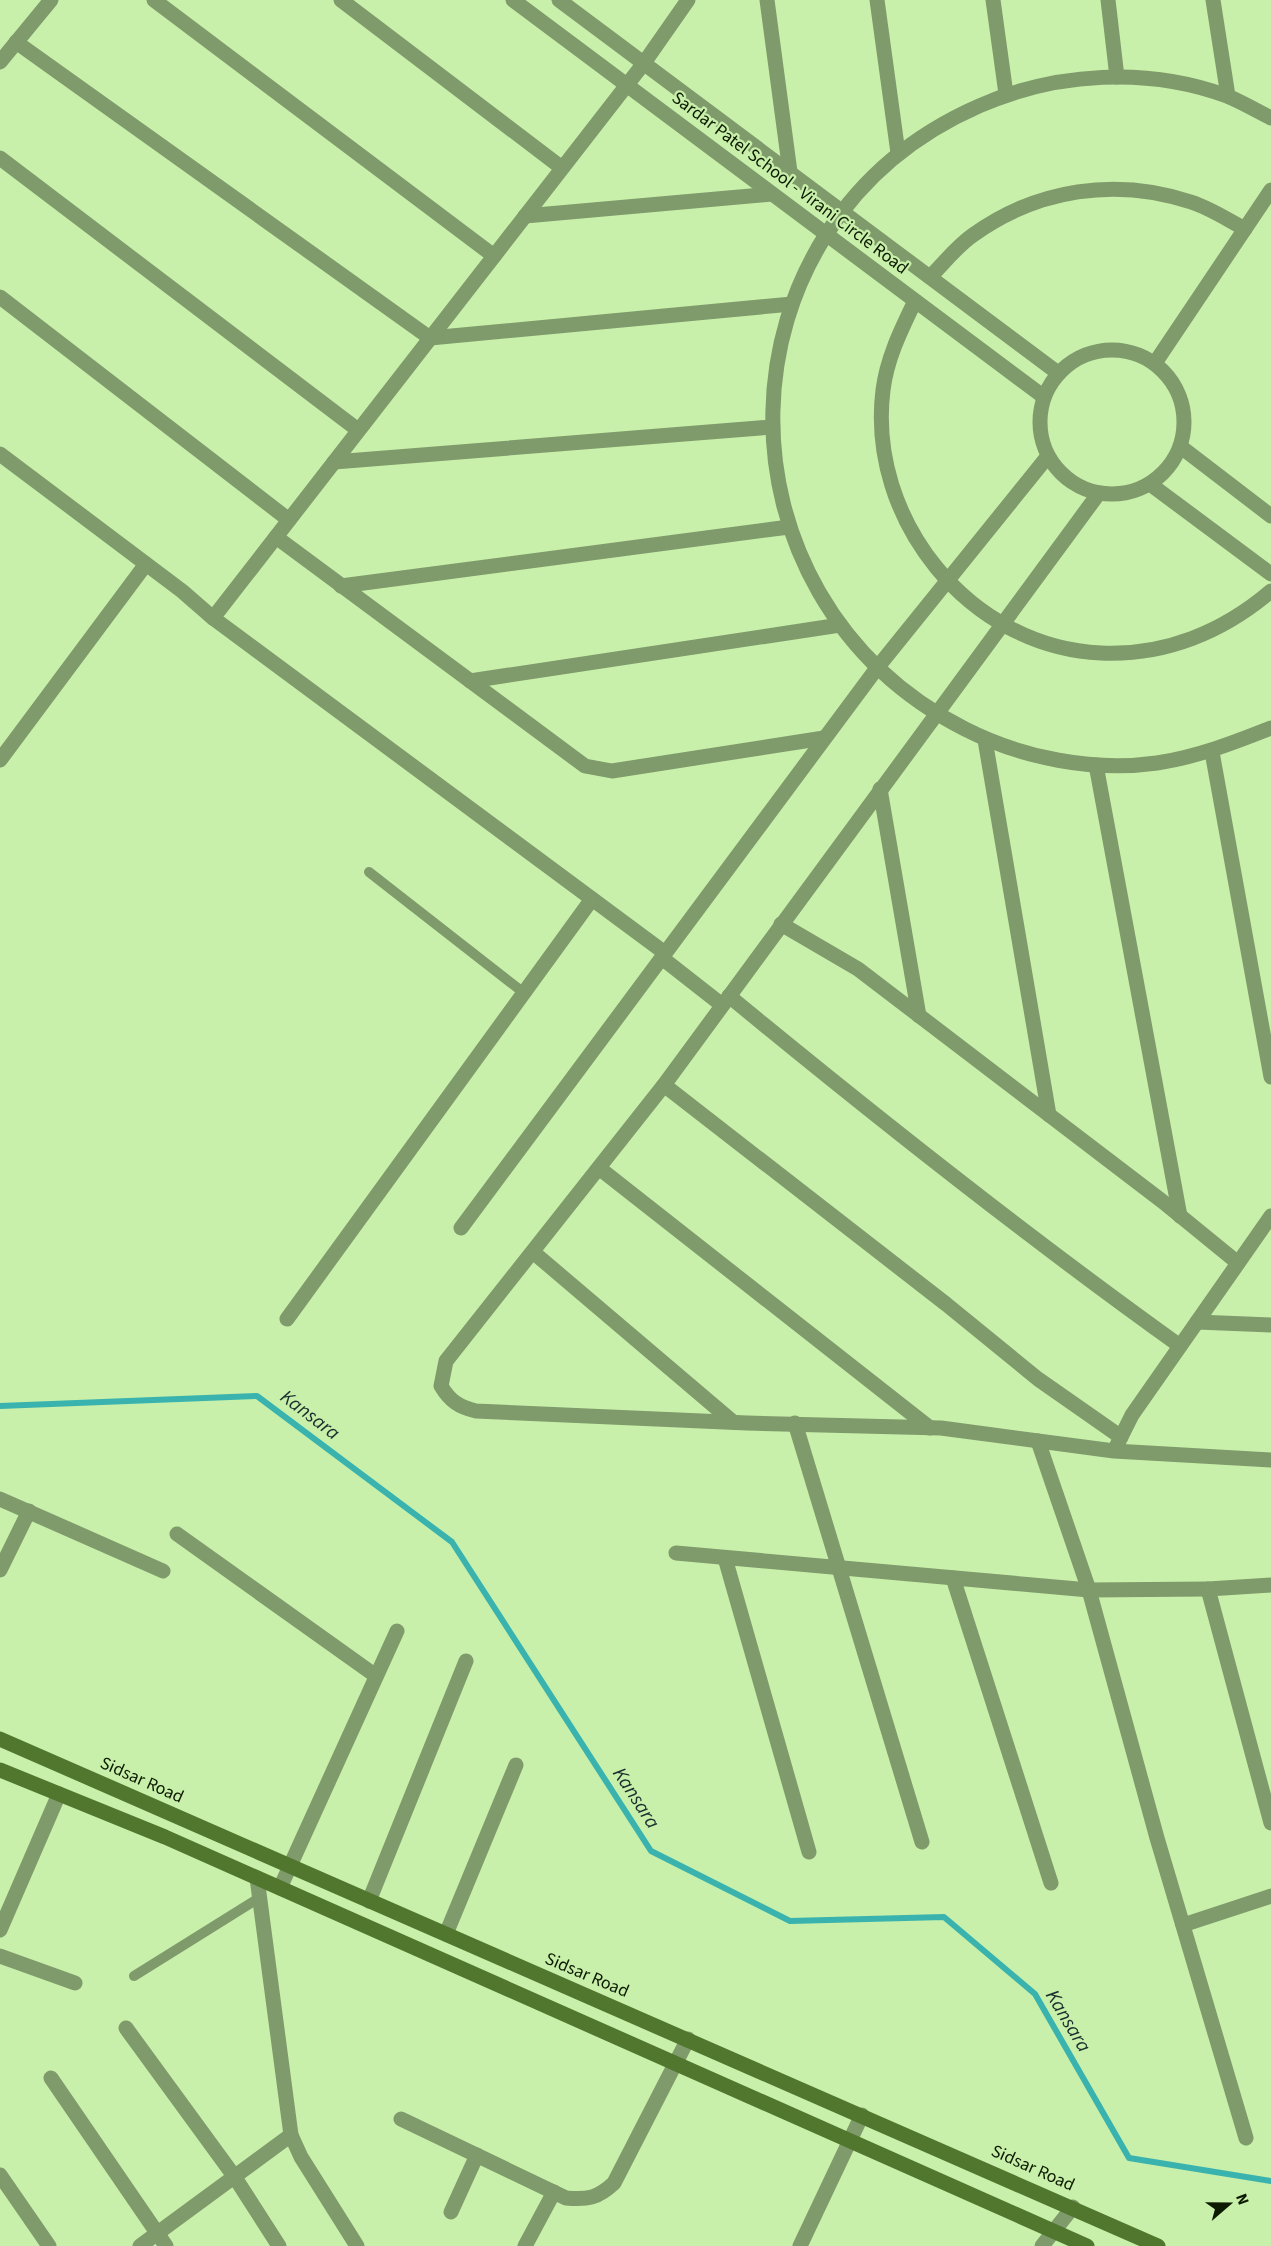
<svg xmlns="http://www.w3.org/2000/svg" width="1271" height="2246" font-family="'Source Sans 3',sans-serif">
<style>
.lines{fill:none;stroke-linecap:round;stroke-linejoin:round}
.stream{stroke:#3ab3af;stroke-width:6}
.service{stroke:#7f9a6b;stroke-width:10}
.minor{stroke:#7f9a6b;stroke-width:15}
.tertiary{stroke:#7f9a6b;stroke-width:15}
.secondary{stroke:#50772d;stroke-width:15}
.labels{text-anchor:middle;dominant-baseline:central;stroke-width:4.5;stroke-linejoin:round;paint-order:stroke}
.street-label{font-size:18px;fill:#0c1a01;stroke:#c8f0aa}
.water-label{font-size:20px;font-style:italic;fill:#1a2f2e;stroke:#c8f0aa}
</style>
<rect width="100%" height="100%" fill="#c8f0aa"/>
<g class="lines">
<polyline class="stream" points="0,1406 257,1396 452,1542 651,1851 790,1921 944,1917 1035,1994 1129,2158 1271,2181"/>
<g class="service">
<polyline points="369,872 524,993"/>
<polyline points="134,1976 259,1898"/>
</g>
<g class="minor">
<polyline points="154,0 494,256"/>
<polyline points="341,0 562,168"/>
<polyline points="767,0 790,172"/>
<polyline points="877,0 898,153"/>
<polyline points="993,0 1006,94"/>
<polyline points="1108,0 1117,77"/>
<polyline points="1213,0 1228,96"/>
<polyline points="16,42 430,338 792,304"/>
<polyline points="0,62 51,0"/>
<path d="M1271,118c-14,-7 -29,-16 -44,-22 -79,-29 -171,-24 -248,10 -270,118 -275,490 -14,623 57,29 128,43 192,34 40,-6 76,-20 114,-35"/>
<polyline points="0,158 358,430"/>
<polyline points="525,216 772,194"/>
<path d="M930,277c14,-14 27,-31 43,-42 64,-46 143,-58 218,-33 19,6 37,18 54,27"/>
<polyline points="0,297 289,520"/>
<path d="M915,301c-14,29 -28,57 -32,89 -16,129 86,257 218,263 64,3 122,-21 170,-62"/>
<polyline points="1155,363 1271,190"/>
<polyline points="0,454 182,591 213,618"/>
<polyline points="334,462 772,427"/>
<path d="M1099,493l-435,592 -218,276 -5,25c9,15 18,21 35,25l271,12 194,5 173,23 157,9"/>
<polyline points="276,537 585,766 612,771 824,738"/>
<polyline points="341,586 789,527"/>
<polyline points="470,681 840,625"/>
<polyline points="985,740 1049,1115"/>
<polyline points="1212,752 1271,1077"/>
<polyline points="0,760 146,564"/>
<polyline points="1096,765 1180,1216"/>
<polyline points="880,789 919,1016"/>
<polyline points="781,924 858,969 1162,1201 1238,1263"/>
<polyline points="665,953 213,618 644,63 688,0"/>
<polyline points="662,958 722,1005"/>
<path d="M729,996c147,121 296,239 451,350"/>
<polyline points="664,1085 946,1304 1038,1379 1121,1437"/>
<polyline points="599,1168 930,1428"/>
<polyline points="461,1228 877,668 1048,456"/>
<polyline points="533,1252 733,1422"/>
<polyline points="287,1319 592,899"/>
<polyline points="1197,1322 1271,1325"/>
<polyline points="795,1423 922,1842"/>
<polyline points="1038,1441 1089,1590 1157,1838 1246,2138"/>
<polyline points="1117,1445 1132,1415 1271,1216"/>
<polyline points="0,1499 163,1571"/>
<polyline points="177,1534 376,1676"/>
<polyline points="676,1553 1089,1590 1208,1589"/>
<polyline points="725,1558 809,1852"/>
<polyline points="0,1570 29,1511"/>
<polyline points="953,1578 1051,1883"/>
<polyline points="1271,1585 1208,1589 1271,1823"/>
<polyline points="257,1878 291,2135 301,2157 357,2246"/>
<polyline points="280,1888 397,1631"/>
<polyline points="369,1901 466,1661"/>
<polyline points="1183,1925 1271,1896"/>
<polyline points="0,1930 59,1794"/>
<polyline points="446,1934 516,1765"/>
<polyline points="0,1956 75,1983"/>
<polyline points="126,2028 234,2176 279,2246"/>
<polyline points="51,2078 166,2246"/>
<path d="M401,2119l165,79c22,2 32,0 48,-15l74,-144"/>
<polyline points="0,2175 49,2246"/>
<polyline points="451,2212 477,2155"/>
<polyline points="140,2246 291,2135"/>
<polyline points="525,2246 554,2192"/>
<polyline points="800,2246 862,2115"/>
</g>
<g class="tertiary">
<polyline points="513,0 1044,397"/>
<polyline points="559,0 1058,373"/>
<circle cx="1112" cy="422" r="72"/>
<polyline points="1181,447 1271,516"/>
<polyline points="1150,484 1271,574"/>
<polyline points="1042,2246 1073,2207"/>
</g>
<g class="secondary">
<polyline points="0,1739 1158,2246"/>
<polyline points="0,1770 165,1837 1087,2246"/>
</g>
</g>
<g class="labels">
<g class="street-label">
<text transform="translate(790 183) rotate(37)">Sardar Patel School - Virani Circle Road</text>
<text transform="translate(142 1780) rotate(24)">Sidsar Road</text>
<text transform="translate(587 1975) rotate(23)">Sidsar Road</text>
<text transform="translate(1033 2168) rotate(24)">Sidsar Road</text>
</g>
<g class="water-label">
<text transform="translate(310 1415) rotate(37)">Kansara</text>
<text transform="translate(636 1798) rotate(57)">Kansara</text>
<text transform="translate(1068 2021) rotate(59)">Kansara</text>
</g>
</g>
<g transform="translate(1229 2204) rotate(70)" stroke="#c8f0aa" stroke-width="4.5" paint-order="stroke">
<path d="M0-4.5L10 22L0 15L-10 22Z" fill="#0c1a01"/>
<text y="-9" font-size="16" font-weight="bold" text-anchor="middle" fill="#0c1a01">N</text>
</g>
</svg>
